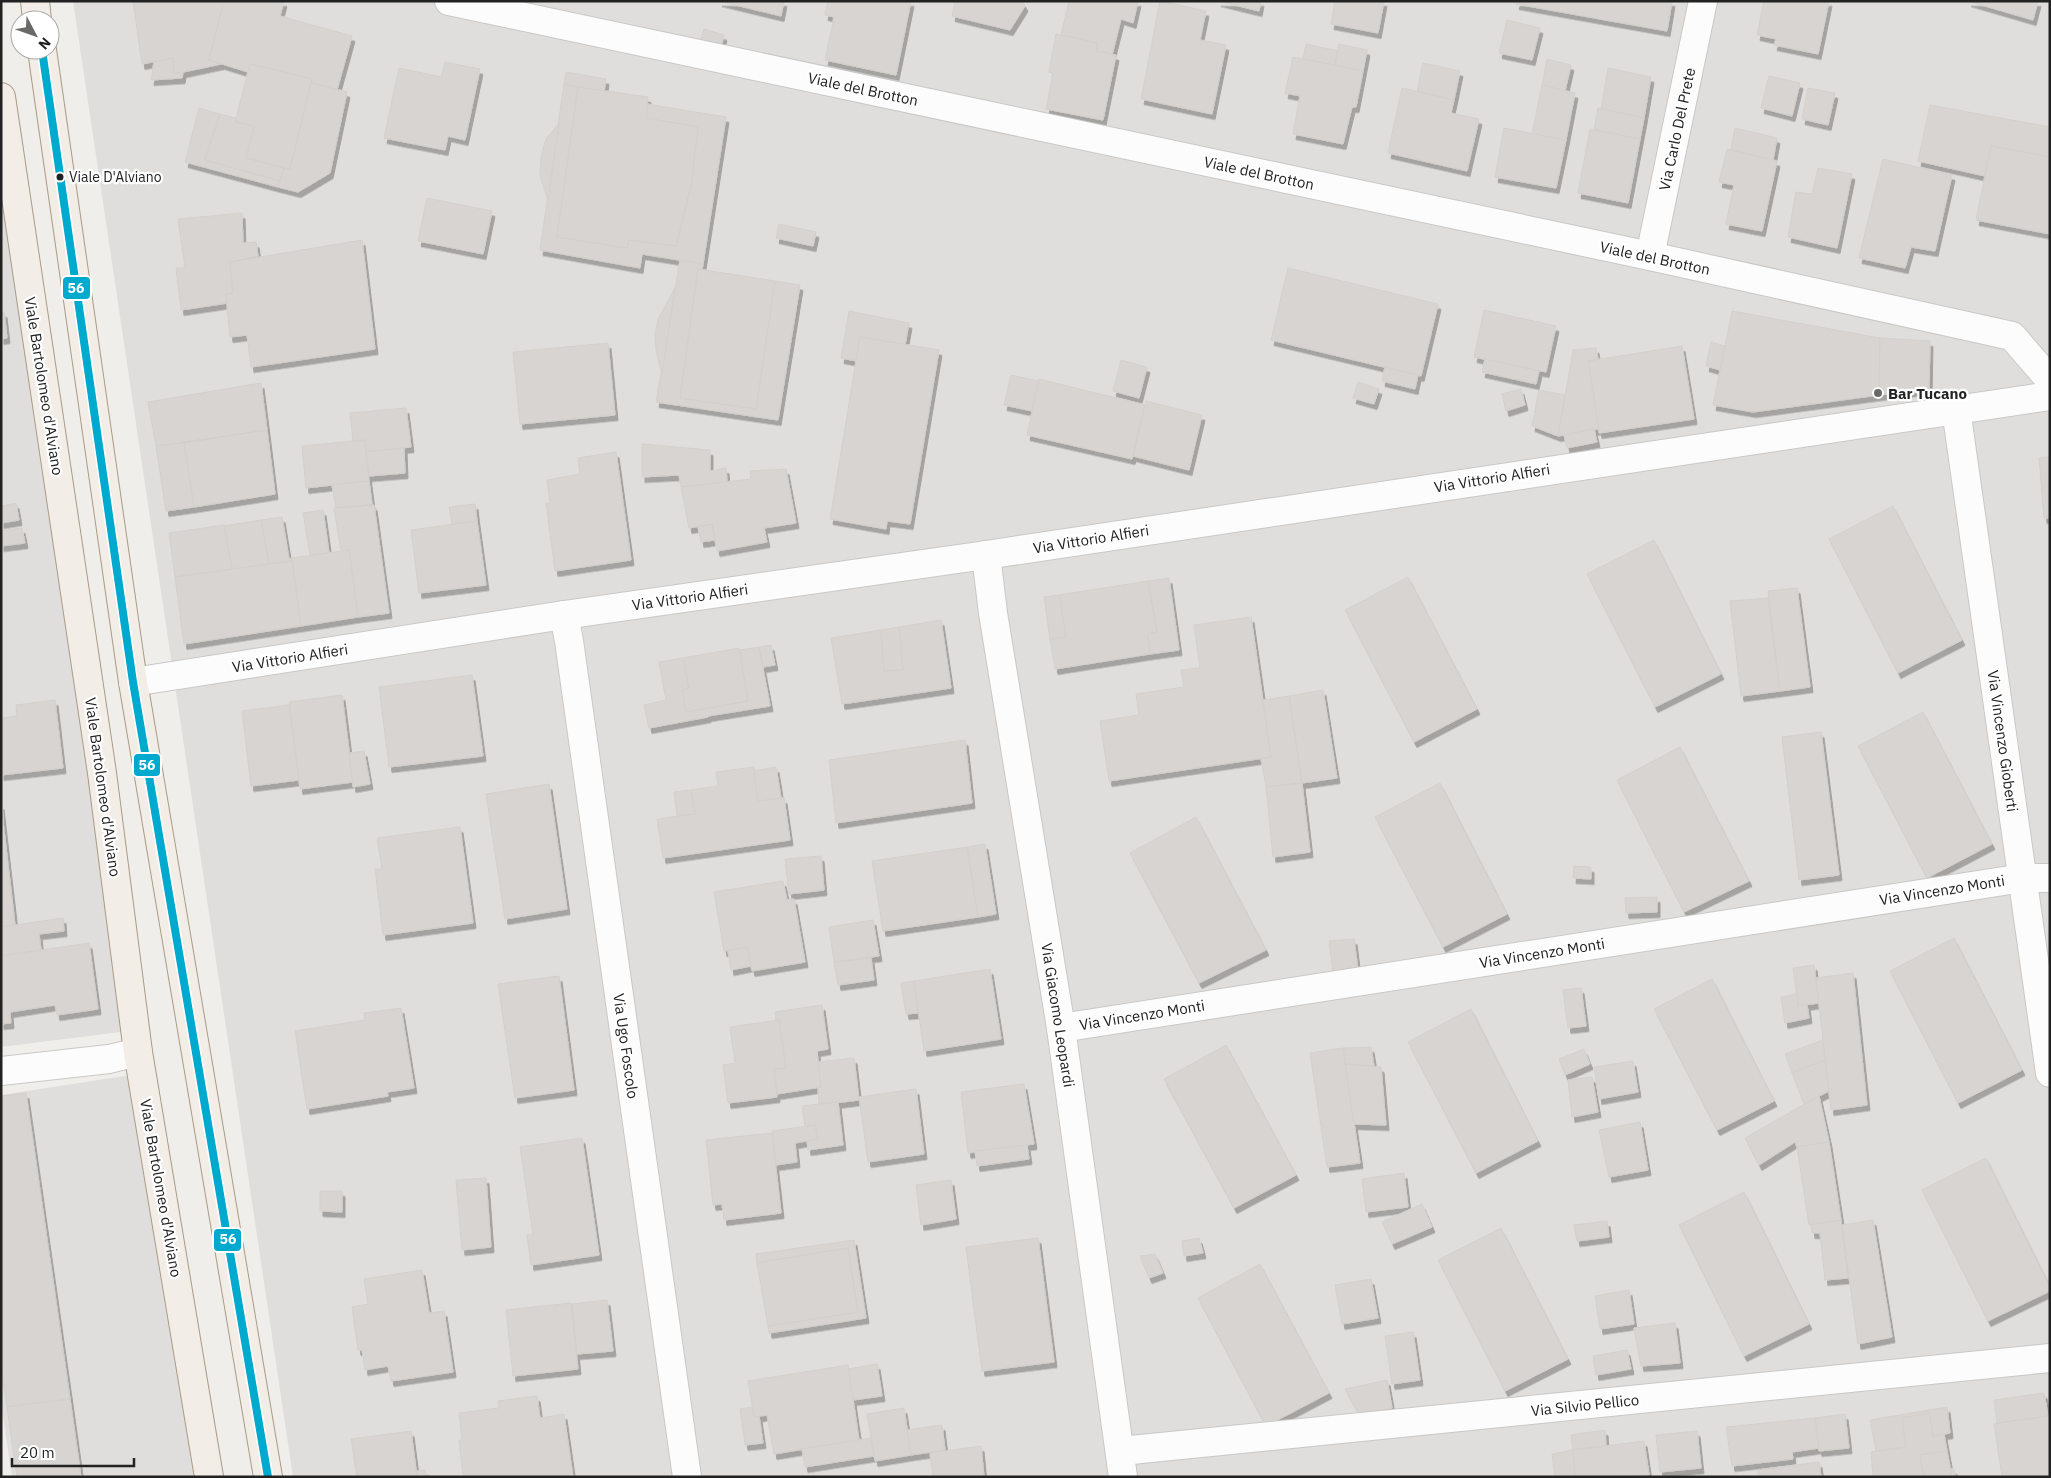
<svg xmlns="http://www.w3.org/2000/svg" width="2051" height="1478" font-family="'IBM Plex Sans',sans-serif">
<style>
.residential{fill:#dfdedc}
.building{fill:#d7d4d2;stroke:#d3d0cc;filter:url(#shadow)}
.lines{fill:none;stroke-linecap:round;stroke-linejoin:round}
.minor-casing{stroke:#c9c8c7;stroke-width:30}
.major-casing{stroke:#a79c86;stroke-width:30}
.minor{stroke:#fdfcfc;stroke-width:28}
.major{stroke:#f3ede7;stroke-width:28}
.bus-1-casing{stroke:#fff;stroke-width:11}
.bus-1{stroke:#00a9ce;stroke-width:8}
.bus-dot{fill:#222;stroke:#fff;stroke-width:2}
.poi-dot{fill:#6a6968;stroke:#fff;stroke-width:2}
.labels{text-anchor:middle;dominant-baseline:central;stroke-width:4.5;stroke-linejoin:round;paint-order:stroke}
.bus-label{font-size:14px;fill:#222;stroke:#fff;text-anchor:start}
.street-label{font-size:15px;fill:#222;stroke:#fff}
.poi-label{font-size:15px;font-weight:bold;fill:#222;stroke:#fff;text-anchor:start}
.line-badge{stroke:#fff;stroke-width:2}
.badge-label{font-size:14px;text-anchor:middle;font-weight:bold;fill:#fff}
</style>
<defs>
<filter id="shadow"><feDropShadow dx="3" dy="5.5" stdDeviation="0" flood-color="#0004"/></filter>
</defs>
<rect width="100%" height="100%" fill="#f0eeeb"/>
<g class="residential">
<polygon points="73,1 2050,1 2050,1477 293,1477"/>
<polygon points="1,192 127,1027 121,1032 1,1047"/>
<polygon points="131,1075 196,1477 12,1477 1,1402 1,1095"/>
</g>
<g class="building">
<polygon points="133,1 224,1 209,60 221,64 174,74 173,58 142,64"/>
<polygon points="224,1 284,1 280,16 352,36 337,90 311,83 312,79 250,64 248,72 209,60"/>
<polygon points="719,1 784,1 781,16"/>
<polygon points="828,1 911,1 896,75 825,60 834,17 825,15"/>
<polygon points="955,1 1022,1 1025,6 1010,30 952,16"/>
<polygon points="1069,1 1138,1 1133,23 1121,19 1112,55 1096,51 1097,43 1061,35"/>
<polygon points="1160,1 1206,11 1200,40 1226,45 1212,114 1141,99"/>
<polygon points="1218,1 1261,1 1259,11"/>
<polygon points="1335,1 1384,1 1378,33 1331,24"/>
<polygon points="1517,1 1672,1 1667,31 1516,4"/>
<polygon points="1764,1 1829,1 1818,54 1774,45 1776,39 1757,35"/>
<polygon points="1968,1 2038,1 2033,20"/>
<polygon points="1507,20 1540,28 1532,60 1499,53"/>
<polygon points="704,29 724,35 721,47 700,42"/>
<polygon points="1056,34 1097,43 1096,51 1116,55 1103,120 1046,109 1053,73 1049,72"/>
<polygon points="1306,44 1338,51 1335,65 1303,59"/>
<polygon points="1339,44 1367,50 1363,71 1335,65"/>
<polygon points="1293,57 1363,71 1356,107 1352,107 1343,144 1293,134 1300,96 1285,93"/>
<polygon points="173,58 174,74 183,72 182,78 151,80 154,62"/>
<polygon points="1547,59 1571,65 1565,91 1542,85"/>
<polygon points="445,62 480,69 465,140 448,136 445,150 384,138 399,68 441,77"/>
<polygon points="1423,63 1460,71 1454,100 1417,91"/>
<polygon points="250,64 312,79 290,169 246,158 254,126 236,122 236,118"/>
<polygon points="1608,68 1651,77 1644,118 1601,109"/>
<polygon points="566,72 606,79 604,92 564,84"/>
<polygon points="1769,76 1800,83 1792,116 1761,108"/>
<polygon points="311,83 347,92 330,173 298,192 278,187 284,168 290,169"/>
<polygon points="564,84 578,87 557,237 627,248 629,240 676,246 691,185 698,127 646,118 647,104 726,117 703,264 642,254 640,268 540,250"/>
<polygon points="1542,85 1575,93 1566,140 1532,134"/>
<polygon points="578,87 648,97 646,118 698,127 691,185 676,246 629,240 627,248 557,237"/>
<polygon points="1402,88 1454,100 1451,113 1479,119 1467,171 1388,153"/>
<polygon points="1808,88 1835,93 1828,125 1802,119"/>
<polygon points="1930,105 2050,127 2050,157 1991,146 1985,176 1918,161"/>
<polygon points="199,108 220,114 205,160 280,181 278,187 185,162"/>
<polygon points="1598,108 1644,118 1640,139 1594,130"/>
<polygon points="220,114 236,118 236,122 254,126 246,158 284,168 280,181 205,160"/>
<polygon points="559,123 548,200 540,176 541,156 546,139"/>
<polygon points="1504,128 1566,140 1556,188 1495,177"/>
<polygon points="1735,128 1777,138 1773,160 1731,150"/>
<polygon points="1590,129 1640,139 1628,203 1578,193"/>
<polygon points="1991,146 2050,157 2050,234 1976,220"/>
<polygon points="1727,149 1777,161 1762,231 1726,224 1734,185 1719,182"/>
<polygon points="1883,159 1952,175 1935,251 1911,247 1905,268 1859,258"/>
<polygon points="1818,168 1852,174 1837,248 1788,237 1796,192 1812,194"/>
<polygon points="427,198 492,211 483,254 418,241"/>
<polygon points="242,213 243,243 256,242 258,256 230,262 233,293 226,294 228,303 181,310 176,268 185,268 178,219"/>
<polygon points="779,224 816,232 813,246 776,238"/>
<polygon points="362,240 375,349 251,367 247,335 230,337 226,294 233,293 230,262"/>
<polygon points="680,260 703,264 702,270 698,269 680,398 756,409 775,281 800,285 778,420 656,402"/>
<polygon points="1288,268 1438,304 1421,376 1271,340"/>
<polygon points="698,269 775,281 756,409 680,398"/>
<polygon points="675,288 662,374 656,351 655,335 658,319"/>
<polygon points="1484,310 1556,326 1546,372 1474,357"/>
<polygon points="849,311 909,323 905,345 860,337 856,361 841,358"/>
<polygon points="1732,311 1880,338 1879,395 1753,412 1713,405"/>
<polygon points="1,312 4,312 7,338 1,339"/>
<polygon points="860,337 939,350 910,524 887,521 886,529 830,519"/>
<polygon points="1880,338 1930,341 1929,389 1879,395"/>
<polygon points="1711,342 1725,346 1720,370 1706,366"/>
<polygon points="608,343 615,415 520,424 513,352"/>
<polygon points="1682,346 1694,419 1599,433 1588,361"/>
<polygon points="1596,348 1598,359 1588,361 1599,429 1558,436 1573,350"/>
<polygon points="1485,359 1539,371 1536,384 1482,372"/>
<polygon points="1121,360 1147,367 1139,398 1113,391"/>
<polygon points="1385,367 1418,375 1415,389 1382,381"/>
<polygon points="1011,375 1039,381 1032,411 1004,405"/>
<polygon points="1039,379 1145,405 1132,459 1027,435"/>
<polygon points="1358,382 1379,389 1374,404 1353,398"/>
<polygon points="261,383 267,430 156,446 148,402"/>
<polygon points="1521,389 1525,405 1506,411 1502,394"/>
<polygon points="1539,390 1565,395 1558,436 1532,426"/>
<polygon points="1146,401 1202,415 1189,470 1133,456"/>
<polygon points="406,408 411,447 366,452 365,440 353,441 350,413"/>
<polygon points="1594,429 1597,442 1567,448 1564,435"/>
<polygon points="267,430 275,494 194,507 184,443"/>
<polygon points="365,440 369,481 306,488 302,446"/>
<polygon points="184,443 194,507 166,511 156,446"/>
<polygon points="642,444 710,450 710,471 726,468 727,482 681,487 679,475 642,477"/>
<polygon points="404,448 405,473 369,476 366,452"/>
<polygon points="616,452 631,560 555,571 546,503 550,503 547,480 580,474 578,458"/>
<polygon points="2050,457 2050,518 2044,518 2039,458"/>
<polygon points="786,469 796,523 764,528 767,542 717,551 712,524 689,528 681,487 751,479 750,471"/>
<polygon points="369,481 372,504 336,508 332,485"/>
<polygon points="16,503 19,520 1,523 1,506"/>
<polygon points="475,504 477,521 452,524 449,507"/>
<polygon points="374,505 389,613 358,617 349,550 341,551 334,508"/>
<polygon points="1893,506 1962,640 1898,673 1829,539"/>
<polygon points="323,510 329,553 310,555 303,513"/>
<polygon points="282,517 289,559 292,558 292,561 269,564 261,520"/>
<polygon points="261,520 269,564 232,569 224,526"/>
<polygon points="477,521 486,585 419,593 411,530"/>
<polygon points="712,524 715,540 701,542 698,527"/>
<polygon points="224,525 232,569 175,577 169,533"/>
<polygon points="22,528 25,543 1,546 1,531"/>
<polygon points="1654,540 1721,674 1655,707 1587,574"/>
<polygon points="349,550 358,617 301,626 292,558"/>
<polygon points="292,561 301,626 184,644 175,577"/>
<polygon points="1408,577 1477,709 1414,742 1345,610"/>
<polygon points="1169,578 1179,650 1150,654 1147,634 1157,632 1148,581"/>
<polygon points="1148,581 1157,632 1147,634 1150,654 1055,669 1050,639 1066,637 1059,595"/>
<polygon points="1797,588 1810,687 1780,691 1768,591"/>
<polygon points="1059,595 1066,637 1050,639 1044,597"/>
<polygon points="1768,598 1780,691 1741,696 1730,601"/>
<polygon points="1251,617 1271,757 1109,781 1100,721 1139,715 1136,694 1184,687 1181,670 1200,668 1194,625"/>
<polygon points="941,620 951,688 842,704 831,638 881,630 884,671 903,670 899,627"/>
<polygon points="899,627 903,670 884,671 881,630"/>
<polygon points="771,645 775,665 763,667 759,647"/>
<polygon points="759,647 770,706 708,716 708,717 649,728 644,705 666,700 659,662 683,658 689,688 682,690 686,712 748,701 739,650"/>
<polygon points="739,648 748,701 686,712 682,690 689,688 683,658"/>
<polygon points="472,675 483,756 389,767 379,687"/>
<polygon points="1323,690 1337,778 1302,783 1289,696"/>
<polygon points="342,695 353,782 300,789 289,702"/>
<polygon points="1289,696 1302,783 1266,787 1261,759 1271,757 1263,700"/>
<polygon points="55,700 63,768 1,775 1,718 17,716 16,705"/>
<polygon points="289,705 299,780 251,786 242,711"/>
<polygon points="1923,712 1992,844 1927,878 1858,746"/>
<polygon points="1821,732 1839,875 1799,880 1782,737"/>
<polygon points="965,740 972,803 836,823 829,760"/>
<polygon points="1680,747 1749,881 1684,912 1617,780"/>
<polygon points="364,751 370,784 353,787 349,753"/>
<polygon points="754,767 758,801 784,798 790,840 663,858 657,819 695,814 691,790 718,786 716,772"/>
<polygon points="776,767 781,798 758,801 754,771"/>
<polygon points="1302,783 1310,852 1273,857 1266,787"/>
<polygon points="1440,783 1507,914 1443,947 1375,817"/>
<polygon points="549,784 567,909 505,919 486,794"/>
<polygon points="691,790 695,814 677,816 674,792"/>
<polygon points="1,804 15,925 1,927"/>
<polygon points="1196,817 1266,950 1199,983 1130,853"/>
<polygon points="460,827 473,923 383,935 375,869 382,869 377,838"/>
<polygon points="985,844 996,914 978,917 967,847"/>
<polygon points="967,847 978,917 883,931 872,861"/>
<polygon points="821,856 824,890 789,894 785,859"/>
<polygon points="1574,866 1591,867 1591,879 1573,878"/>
<polygon points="783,881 787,900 794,899 805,962 752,971 747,947 724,951 714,892"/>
<polygon points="1657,897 1657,912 1626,913 1625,898"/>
<polygon points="63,918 64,931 39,934 41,950 1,956 1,927"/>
<polygon points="873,920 879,956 834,962 829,927"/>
<polygon points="1954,938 2022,1070 1958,1103 1890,971"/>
<polygon points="1354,939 1358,970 1333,972 1329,941"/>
<polygon points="89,943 98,1009 57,1015 55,1005 10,1012 11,1023 1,1024 1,956"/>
<polygon points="747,947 751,966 731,970 728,951"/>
<polygon points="871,958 874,980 838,985 834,962"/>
<polygon points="1814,965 1819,1003 1798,1006 1793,968"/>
<polygon points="990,969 1001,1039 924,1051 914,981"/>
<polygon points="1853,973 1867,1105 1831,1110 1816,978"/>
<polygon points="559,976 574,1090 515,1098 498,984"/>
<polygon points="1712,979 1774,1101 1717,1130 1654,1009"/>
<polygon points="914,981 918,1013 906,1014 901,983"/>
<polygon points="1581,988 1586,1026 1568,1028 1563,990"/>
<polygon points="1797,994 1798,1006 1807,1004 1809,1018 1785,1023 1781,997"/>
<polygon points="822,1005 828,1049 817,1051 821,1087 777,1094 774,1069 786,1068 779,1020 776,1021 775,1012"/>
<polygon points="401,1008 414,1088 387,1092 388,1096 307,1109 295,1031 365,1020 364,1013"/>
<polygon points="1471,1009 1538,1141 1476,1173 1408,1042"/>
<polygon points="779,1020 786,1068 774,1069 777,1097 728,1103 723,1065 735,1063 730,1027"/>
<polygon points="1823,1040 1825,1060 1792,1073 1785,1054"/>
<polygon points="1226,1045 1296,1175 1234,1208 1164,1079"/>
<polygon points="1371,1047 1374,1066 1345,1064 1343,1048"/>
<polygon points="1343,1048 1360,1163 1327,1167 1310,1053"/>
<polygon points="1584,1049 1590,1064 1565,1075 1559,1059"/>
<polygon points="854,1058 859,1100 819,1105 818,1088 821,1087 818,1062"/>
<polygon points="1825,1060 1829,1091 1804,1104 1792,1073"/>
<polygon points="1633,1061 1638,1092 1599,1099 1594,1067"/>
<polygon points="1345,1064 1381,1067 1386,1125 1354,1124"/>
<polygon points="1592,1077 1598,1112 1572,1117 1568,1080"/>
<polygon points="1024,1084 1034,1144 968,1153 961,1092"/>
<polygon points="916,1089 924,1154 868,1162 859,1097"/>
<polygon points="26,1093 70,1399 7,1407 1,1368 1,1096"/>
<polygon points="1819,1096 1829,1142 1797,1147 1795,1142 1759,1165 1745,1138"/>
<polygon points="838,1102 843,1145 808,1150 807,1141 818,1139 815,1125 805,1127 802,1106"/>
<polygon points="1640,1122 1648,1170 1609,1177 1599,1130"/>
<polygon points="815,1125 818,1139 795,1143 797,1162 776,1165 772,1131"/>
<polygon points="772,1133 781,1213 724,1220 722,1204 713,1205 706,1140"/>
<polygon points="582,1138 599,1255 531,1265 527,1235 533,1234 520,1147"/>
<polygon points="1829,1142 1841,1220 1809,1225 1797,1147"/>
<polygon points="1027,1145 1029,1159 977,1166 975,1151"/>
<polygon points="1986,1158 2050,1287 2050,1291 1988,1321 1922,1190"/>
<polygon points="1404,1173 1408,1207 1366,1212 1362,1179"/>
<polygon points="486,1178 491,1247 462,1250 456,1180"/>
<polygon points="951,1180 956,1219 921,1225 916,1185"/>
<polygon points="320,1191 342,1191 342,1212 320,1211"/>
<polygon points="1744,1192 1809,1324 1744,1356 1679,1225"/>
<polygon points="1422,1204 1432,1227 1392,1244 1382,1222"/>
<polygon points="1841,1220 1848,1278 1825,1280 1820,1233 1812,1233 1811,1225"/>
<polygon points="1873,1220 1892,1337 1858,1344 1842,1225"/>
<polygon points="1607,1221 1609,1237 1577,1241 1574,1225"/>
<polygon points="1501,1228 1568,1359 1505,1391 1438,1260"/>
<polygon points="1038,1238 1054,1362 982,1371 966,1247"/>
<polygon points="1199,1238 1203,1253 1184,1256 1182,1241"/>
<polygon points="854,1240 866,1318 769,1333 768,1326 858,1312 848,1248 757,1263 756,1254"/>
<polygon points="848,1248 858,1312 768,1326 757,1263"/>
<polygon points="1155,1254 1163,1273 1149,1278 1140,1256"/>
<polygon points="1260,1264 1329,1393 1266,1426 1198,1298"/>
<polygon points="422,1270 429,1313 444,1311 453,1372 391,1381 388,1366 365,1370 362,1350 358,1350 352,1307 368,1304 364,1279"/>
<polygon points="1371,1279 1378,1318 1342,1324 1335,1285"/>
<polygon points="1629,1290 1634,1324 1600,1329 1595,1296"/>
<polygon points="607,1300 613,1351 577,1354 572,1304"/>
<polygon points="571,1303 578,1369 513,1376 506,1310"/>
<polygon points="1675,1323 1680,1363 1641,1366 1634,1328"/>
<polygon points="1413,1332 1420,1380 1392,1384 1385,1336"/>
<polygon points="1627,1350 1631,1369 1596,1375 1593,1356"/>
<polygon points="877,1364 882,1396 853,1400 848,1369"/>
<polygon points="848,1365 859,1440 774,1454 767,1415 754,1417 748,1381"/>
<polygon points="1387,1380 1392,1408 1361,1417 1345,1389"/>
<polygon points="2044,1393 2048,1416 1997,1423 1994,1400"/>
<polygon points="537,1396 540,1418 564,1414 573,1477 463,1477 459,1440 462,1440 459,1413 499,1408 498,1401"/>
<polygon points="70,1399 81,1477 17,1477 7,1407"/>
<polygon points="752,1407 754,1417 759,1416 763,1443 745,1445 740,1409"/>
<polygon points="1947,1407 1950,1433 1933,1436 1929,1413 1902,1418 1906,1447 1876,1451 1870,1420"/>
<polygon points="904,1408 911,1455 875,1461 867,1414"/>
<polygon points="1929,1413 1933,1436 1944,1434 1947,1451 1920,1455 1924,1477 1873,1477 1871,1452 1906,1447 1902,1418"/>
<polygon points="1845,1414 1849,1448 1819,1451 1815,1418"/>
<polygon points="2048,1416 2050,1416 2050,1477 2002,1477 1994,1424"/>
<polygon points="1815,1418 1819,1448 1792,1452 1793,1459 1732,1466 1726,1427"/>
<polygon points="942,1425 945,1450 911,1455 907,1430"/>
<polygon points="1605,1430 1606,1446 1573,1450 1571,1435"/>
<polygon points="411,1431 417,1477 357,1477 351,1439"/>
<polygon points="1697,1431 1701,1468 1660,1472 1656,1435"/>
<polygon points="871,1438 874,1456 805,1467 802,1449"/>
<polygon points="1644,1441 1649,1475 1575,1477 1573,1450"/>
<polygon points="981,1446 984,1477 933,1477 930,1453"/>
<polygon points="1573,1450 1575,1477 1555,1477 1552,1454"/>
<polygon points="1947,1451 1952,1477 1924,1477 1920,1455"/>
<polygon points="1819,1462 1821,1477 1758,1477 1758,1470"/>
<polygon points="1950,1469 1954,1469 1955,1477 1952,1477"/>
<polygon points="425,1470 426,1477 417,1477 416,1471"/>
</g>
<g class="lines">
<g class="minor-casing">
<g id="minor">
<polyline points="449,1 1650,256 2012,336 2050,380"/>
<polyline points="1650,256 1703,1"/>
<polyline points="1956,409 2050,1073"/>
<polyline points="986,555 993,613 1061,1028 1123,1477"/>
<polyline points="564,615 569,641 687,1477"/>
<polyline points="133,682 564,615 986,555 2050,396"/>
<polyline points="1061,1028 2023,878 2050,878"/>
<polyline points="1,1071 109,1059 138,1052"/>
<polyline points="1121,1451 2050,1358"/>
</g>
</g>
<g class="major-casing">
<g id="major">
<polyline points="35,1 37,20"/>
<polyline points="42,50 133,682 268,1477"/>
<polyline points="1,97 102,773 138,1052 209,1477"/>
</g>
</g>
<use href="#minor" class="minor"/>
<use href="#major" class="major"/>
<g class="bus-1-casing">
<polyline id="bus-1" points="42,50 133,682 268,1477"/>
</g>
<use href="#bus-1" class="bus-1"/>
</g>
<circle class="bus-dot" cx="60" cy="177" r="4.5"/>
<circle class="poi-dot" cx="1878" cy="393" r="5"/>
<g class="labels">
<g class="bus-label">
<text x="69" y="177">Viale D'Alviano</text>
</g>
<g class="street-label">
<text transform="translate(863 89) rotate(12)">Viale del Brotton</text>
<text transform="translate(1677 129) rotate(-78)">Via Carlo Del Prete</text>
<text transform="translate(1259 173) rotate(12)">Viale del Brotton</text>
<text transform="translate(1655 258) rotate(12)">Viale del Brotton</text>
<text transform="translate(44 386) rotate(81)">Viale Bartolomeo d'Alviano</text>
<text transform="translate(1492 478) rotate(-9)">Via Vittorio Alfieri</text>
<text transform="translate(1091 539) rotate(-9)">Via Vittorio Alfieri</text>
<text transform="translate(690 597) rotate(-8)">Via Vittorio Alfieri</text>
<text transform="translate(290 658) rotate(-9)">Via Vittorio Alfieri</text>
<text transform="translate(2003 741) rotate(82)">Via Vincenzo Gioberti</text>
<text transform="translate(103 787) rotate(82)">Viale Bartolomeo d'Alviano</text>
<text transform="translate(1942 890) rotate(-9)">Via Vincenzo Monti</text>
<text transform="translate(1542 953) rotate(-9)">Via Vincenzo Monti</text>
<text transform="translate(1058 1015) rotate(81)">Via Giacomo Leopardi</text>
<text transform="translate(1142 1015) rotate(-9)">Via Vincenzo Monti</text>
<text transform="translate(626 1046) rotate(82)">Via Ugo Foscolo</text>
<text transform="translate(161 1188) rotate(80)">Viale Bartolomeo d'Alviano</text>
<text transform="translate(1585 1405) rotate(-6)">Via Silvio Pellico</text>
</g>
<g class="poi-label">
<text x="1888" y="393">Bar Tucano</text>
</g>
</g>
<g class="line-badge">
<rect x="62" y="276" width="29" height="24" rx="5" fill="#00a9ce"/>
<rect x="133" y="753" width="28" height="24" rx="5" fill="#00a9ce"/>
<rect x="213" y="1228" width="29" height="24" rx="5" fill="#00a9ce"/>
</g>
<g class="badge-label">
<text x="76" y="293">56</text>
<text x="147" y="770">56</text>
<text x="228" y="1244">56</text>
</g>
<rect width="2051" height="1478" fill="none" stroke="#222222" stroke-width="5"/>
<g transform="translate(35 35) rotate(131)"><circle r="24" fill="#ffffff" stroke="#a7a7a7"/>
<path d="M0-4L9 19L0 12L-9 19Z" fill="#6a6968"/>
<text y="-8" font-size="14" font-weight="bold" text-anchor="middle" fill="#222222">N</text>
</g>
<path d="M12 1458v8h122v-8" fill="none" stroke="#222222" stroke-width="2.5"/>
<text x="20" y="1458" font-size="15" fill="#222222" stroke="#ffffff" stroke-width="4" paint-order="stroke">20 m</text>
</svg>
